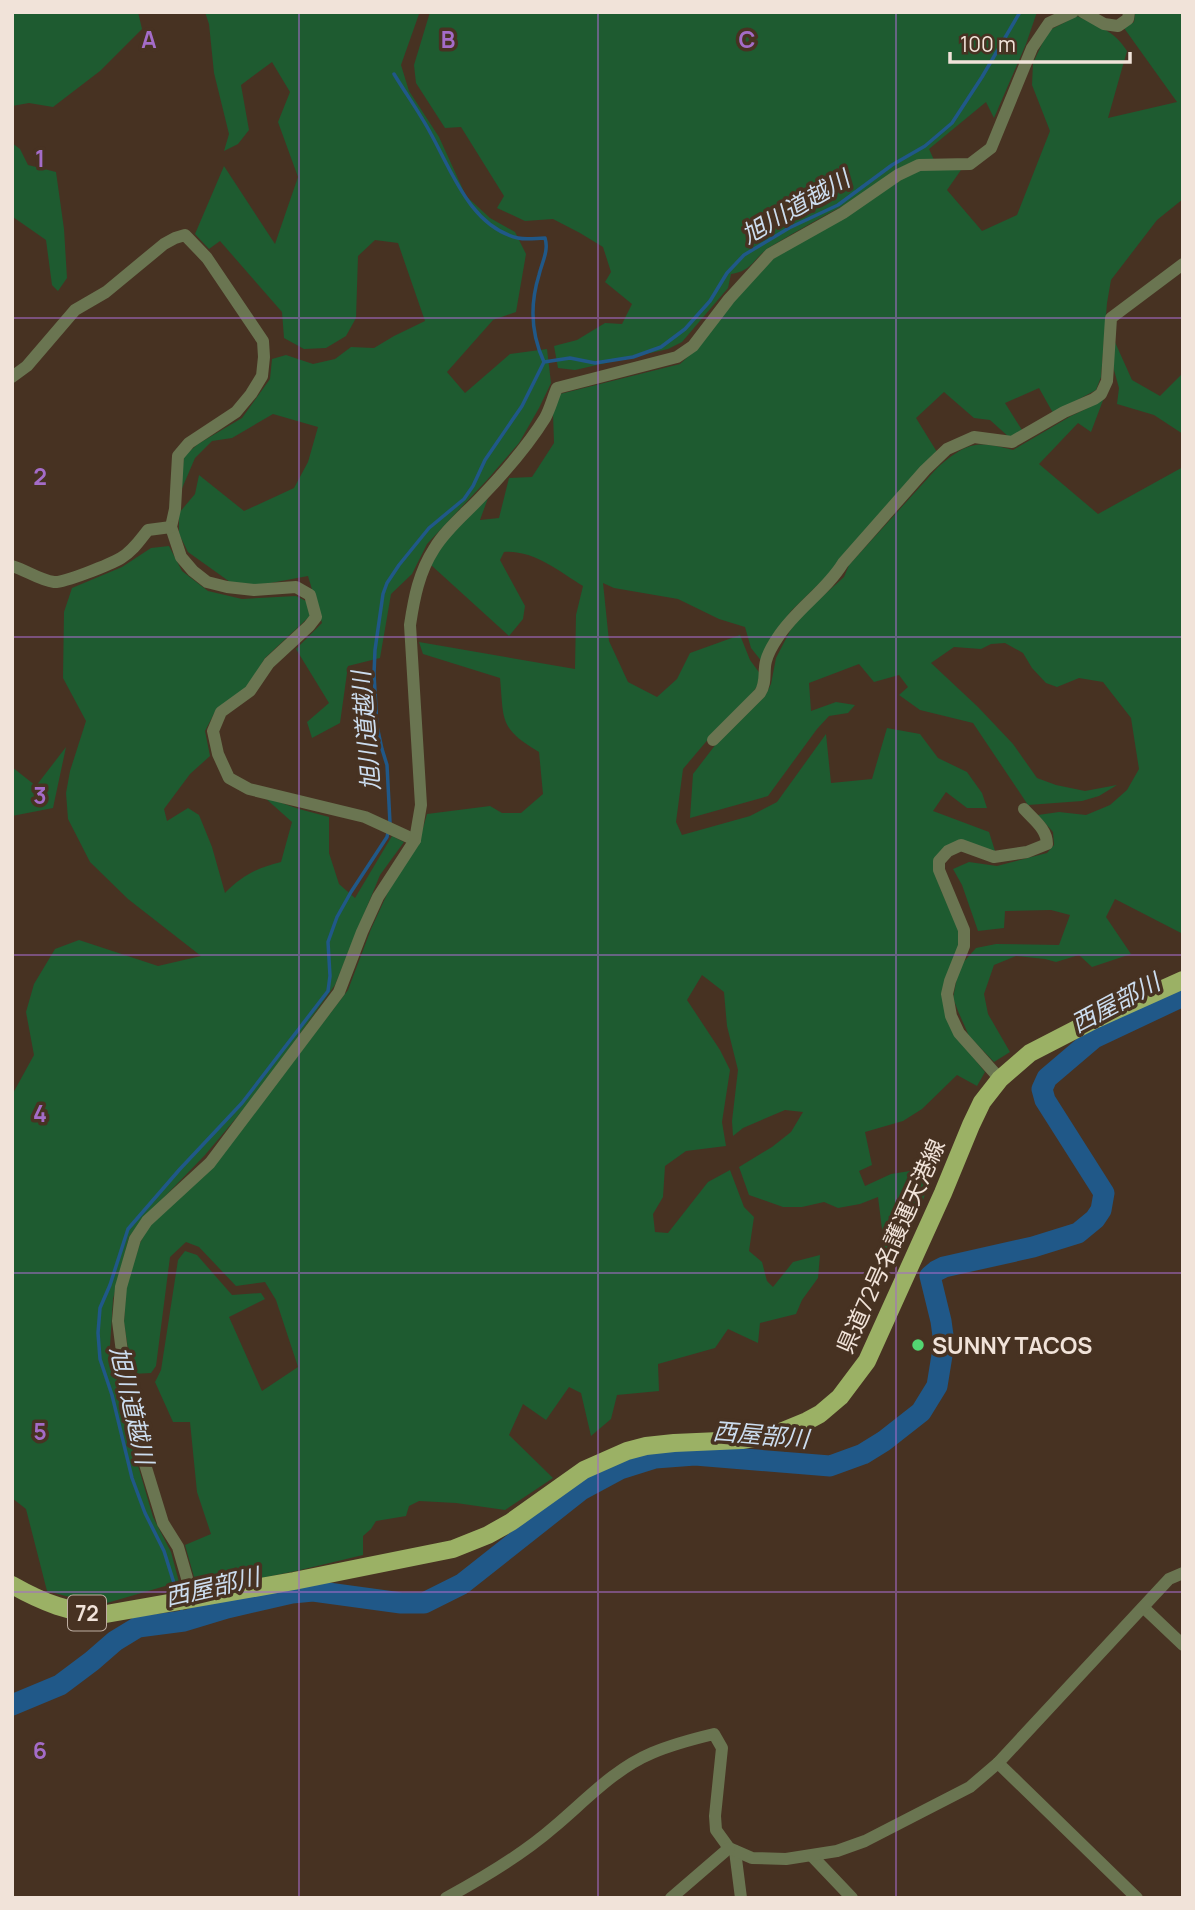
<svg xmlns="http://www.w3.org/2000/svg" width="1195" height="1910" font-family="Manrope,'Noto Sans JP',sans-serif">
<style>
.green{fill:#1e5b30}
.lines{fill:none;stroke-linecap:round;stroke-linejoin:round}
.stream{stroke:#205888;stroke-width:3.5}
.river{stroke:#205888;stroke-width:21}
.street{stroke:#6a7551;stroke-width:12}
.primary{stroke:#9bb165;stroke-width:18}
.grid{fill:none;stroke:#a46cc8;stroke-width:2;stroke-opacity:0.55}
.poi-dot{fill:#53d672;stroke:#473222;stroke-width:2.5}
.labels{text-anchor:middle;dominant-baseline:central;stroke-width:7;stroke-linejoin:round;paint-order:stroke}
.shield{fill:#473222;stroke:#beaea2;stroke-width:2}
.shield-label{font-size:21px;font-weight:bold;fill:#f1e3d9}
.street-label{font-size:23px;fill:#f1e3d9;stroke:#473222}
.poi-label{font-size:23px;font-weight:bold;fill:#f1e3d9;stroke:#473222;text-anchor:start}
.water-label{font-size:24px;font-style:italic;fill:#ccddef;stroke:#473222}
.grid-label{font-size:23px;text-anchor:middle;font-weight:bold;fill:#a46cc8;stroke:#473222;stroke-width:7;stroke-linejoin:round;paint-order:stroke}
</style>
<rect width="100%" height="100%" fill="#473222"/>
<g class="green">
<polygon points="12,12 138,12 142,29 100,71 53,107 29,103 12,106"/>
<polygon points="205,12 418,12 419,14 401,65 409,91 439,137 466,196 490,218 515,232 526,254 516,312 493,320 447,372 465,393 510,354 547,349 551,383 539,408 519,443 487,480 427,544 412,574 391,594 380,658 348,666 340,723 312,738 307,722 329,703 296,649 322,623 308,576 260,585 230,582 188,552 179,534 179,513 195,494 199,475 244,511 294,488 308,462 318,427 273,414 232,438 212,441 195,458 180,493 184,456 198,444 242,418 270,379 272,359 286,355 313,364 335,359 351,347 374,348 394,336 425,321 398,243 375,240 358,256 356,318 346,336 326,348 304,349 284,338 282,312 220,241 209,249 195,234 224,166 275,244 298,177 278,122 290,92 272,62 241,85 249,130 238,144 224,151 229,134 214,73 209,24"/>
<path d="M430,12h607l-11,32 -32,74 -8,-16 -57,47 5,11c-56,27 -111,55 -164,87 -17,11 -17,24 -39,27l-3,14 -46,54 -14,7 -93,21 -17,-2 -4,-22 23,-6 28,-17 17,1 10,-20 -27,-22 6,-10 -8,-25 -23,-14 -27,-14 -28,2 -28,-13 7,-12 -43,-69 -16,1 -29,-45 -2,-18z"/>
<path d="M1135,12h48v187l-26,21 -46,60 -4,23 -6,74 -5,13 -43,23 -14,-25 -34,15 17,27 -12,8 -20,-18 -16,-2 -30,-26 -28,26 21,34 -107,121 -39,38 -21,30 -7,22 -12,-15 -6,-21 -26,-8 -41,-20 -64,-11 -11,-5 6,58 19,41 29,15 20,-18 13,-26 50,-18 10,25 11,15 -2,9 -18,24 -31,29 -27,32 -7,53 6,13 68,-19 27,-14 49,-68 5,49 41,-4 15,-51 33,6 18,24 29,14 15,21 5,15h-20l-21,-16 -13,19 56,21 6,19 -51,-2 -11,15 7,24 19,42v16l-17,44 18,51 25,31 -8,14 -20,-11 -35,34 -19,12 -38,11 7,33 -13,6 6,15 26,-12 44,-7 -16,44 -23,52 -11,-10 -7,-56 -18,7 -22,4 -14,-6 -22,5h-19l-34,-12 -10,-28 33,-20 19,-15 12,-20 -18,-2 -42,18 -10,8 -1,-15 6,-51 -11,-44 -3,-34 -22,-17 -15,25 33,50 10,20 -8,52 4,24 -40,5 -21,15 -2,31 -10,17 2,18 13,1 40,-51 22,-12 14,37 10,10 -5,34 13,11 5,19 6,6 20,-25 27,-7 -2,23 -16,22 -6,14 -36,9 -2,20 -30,-14 -13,19 -57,16 1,27 -42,4 -6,24 -20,17 -10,-43 -12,-6 -23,33 -23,-16 -14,31 44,43 -48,32 -49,-7 -37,-2 -10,5 -3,10 -30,5 -5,8 -8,7v19l-67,16 -98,20 -13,-46 26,-11 -14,-42 -7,-70h-17l-18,-40 6,-12 17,-110 7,-9 12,4 35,40 29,-2 4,6 -36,18 33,74 36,-24 -22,-67 -11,-18 -29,4 -37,-39 -13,-5 -16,15 -14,109 -5,7 -19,1 -8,-51 2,-35 14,-45 12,-23 61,-54 135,-176 23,-61 17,-37 31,-50 8,-28 63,-8 12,7h19l22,-19 -4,-42c-40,-24 -35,-31 -39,-74l-77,-24 -4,-12 156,27 1,-54 7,-29c-25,-15 -49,-36 -79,-34l-4,8 25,46 -2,13 -14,17 -78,-71 14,-24 43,-43 -8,22 19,-2 10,-40 23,-1 22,-34 -1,-30 7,-19 120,-30 15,-14 41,-53 38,-39 128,-79 17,-9h42l-14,20 35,41 35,-16 33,-84 -18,-46 1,-22 15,-32 29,-15c21,10 38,15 50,35l-19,67 69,-16 -53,-74 10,-6z"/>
<polygon points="12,143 20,149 28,165 56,172 64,229 67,278 58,291 52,285 46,240 13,217"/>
<polygon points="1114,340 1132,380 1160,396 1183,373 1183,434 1154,415 1117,404 1119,388 1114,370"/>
<path d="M1105,395l-14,37 -13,-9 -39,41 59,50 85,-47v467l-68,-35 -9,18 25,37 -39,13 -13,-12 -23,7 -11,-3 -29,-3 -22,9 -10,29 4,20 22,38 -16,10 -25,-26 -11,-25 -5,-13 6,-31 17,-19 20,-4 63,1 11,-30 -19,-5 -46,1 -1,17 -26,3 -16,-46 -9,-16 16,-7 28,4 50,-13 7,-8 -1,-13 -15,-17 21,-3 27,3 24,-10 17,-15 12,-21 -8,-51 -28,-36 -24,-4 -22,9 -11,-4 -14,-15 -9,-15 -18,-10 -14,1 -10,5 -27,-2 -23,16 47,44 35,37 24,34 19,7 29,6 32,-6 -18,11 -17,5 -54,4 -55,-82 -53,-13 -21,-15 9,-8 -9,-12 -25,7 -15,-18 -50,19 2,28 25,-9 19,3 -7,8 -19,3 -12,13 -49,67 -78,22 3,-44 23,-30 49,-48 6,-12 5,-26 15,-29 14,-17 39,-35 5,-12 89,-98c29,-25 39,-27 75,-17l58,-34 17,-8z"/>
<path d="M169,546l13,25 26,20 34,8 54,-3 10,5 4,15 -45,42 -19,32 -30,20 -11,21 5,25 -20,18 -26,35 3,12 21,-13 11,7 13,32 13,46c18,-18 32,-25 56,-31l11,-40 -28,-25 35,12 30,8v36l10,31 16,14 37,-62 12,6 -24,33 -45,110 -77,107 -53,63 -62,64 -14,18 -16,62 -3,47 20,92 23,79 18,35 8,30 -79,23 -53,-14 -21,-82 -14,-11v-403l22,-40 -8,-43 8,-28 21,-35 24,-9 79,26 43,-10 -73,-57 -38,-37 -22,-43 -2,-26 4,-22 16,-50 -23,-43 1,-66 8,-24 50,-21 29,-19z"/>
<polygon points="66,747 53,808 12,816 12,767 36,786"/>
</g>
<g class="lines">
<g class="stream">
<path d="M394,74c12,20 26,39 37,60 21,38 40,93 87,104 9,2 19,0 27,0 4,13 -3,24 -6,37 -9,29 -8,59 5,87"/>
<polyline points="178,1596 164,1551 145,1513 132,1478 112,1395 100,1359 98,1333 100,1308 110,1285 128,1229 180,1169 242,1103 328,991 330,976 328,942 337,917 351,892 387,837 390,823 387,765 382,749 377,726 374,674 375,650 383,594 387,583 399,565 429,528 464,499 473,486 485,460 522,406 544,362 570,358 595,363 633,357 661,347 685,329 710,301 727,273 744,255 789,228 838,205 892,165 925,146 952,123 982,77 1020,12"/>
<polyline points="181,1607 184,1621"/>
</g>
<polyline class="river" points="12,1705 60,1685 92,1661 115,1641 138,1627 184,1621 227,1608 292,1593 313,1591 401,1603 424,1603 462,1584 581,1490 620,1469 655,1458 695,1455 830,1466 863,1454 884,1441 921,1412 937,1386 944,1343 941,1321 930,1276 936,1271 944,1267 1033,1247 1078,1233 1095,1219 1101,1210 1104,1193 1045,1100 1042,1089 1047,1078 1094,1038 1183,996"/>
<g class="street">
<polyline points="1083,12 1104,24 1118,26 1128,19 1129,12"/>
<polyline points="12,377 27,366 75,310 106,292 164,244 175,238 185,235 207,258 263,341 264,357 262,376 251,394 236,412 189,443 178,456 175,509 171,527 181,557 193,571 207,582 227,587 254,590 296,587 310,595 316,617 309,626 269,663 250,691 221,712 213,731 218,754 229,778 249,789 365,817 415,840"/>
<path d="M12,566c14,4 27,14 42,16 10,1 57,-18 67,-24 12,-7 19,-18 27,-28l23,-3"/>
<path d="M713,740l47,-47c7,-11 3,-21 6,-32 2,-8 8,-18 12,-24 18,-28 48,-46 65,-74l82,-93 22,-21 27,-12 38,5 52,-30 30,-13 7,-5 6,-13 4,-63 72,-54"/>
<path d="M1000,1079l-41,-46 -8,-17 -4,-22 3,-13 14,-35v-16l-25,-60v-9l9,-10 13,-6 33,12 33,-5 20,-8c0,-15 -13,-24 -23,-35"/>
<path d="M193,1599l-15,-52 -15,-24 -27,-88 -10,-52 -8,-62 3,-34 14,-48 12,-18 63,-58 129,-171 23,-60 16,-35 37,-57 6,-35 -11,-180c4,-27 9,-53 24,-76 12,-20 31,-35 47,-52 23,-24 46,-50 64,-79 5,-9 8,-21 12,-30l120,-31 16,-11 36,-47 41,-45 73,-41 55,-38 21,-10 51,-1 21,-16 41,-100 17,-25 24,-11"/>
<polyline points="1144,1608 1183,1645"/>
<polyline points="998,1763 1137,1898"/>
<polyline points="735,1851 741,1898"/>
<polyline points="812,1856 852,1898"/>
<path d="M446,1898c37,-20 76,-43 108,-71 31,-26 60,-58 98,-74 19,-8 41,-14 62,-19l8,14 -7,68 1,14 13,18 23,10 34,1 51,-8 28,-10 105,-54 28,-24 171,-184 14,-6"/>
<polyline points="671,1898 729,1848"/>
</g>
<path class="primary" d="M12,1585c30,17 59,29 94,29l188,-33 159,-32 35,-14 23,-13 73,-52 43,-19 19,-5 28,-3 68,-3 31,-5 34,-14 13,-7 20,-17 27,-36 76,-168 28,-68 11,-23 18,-23 30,-26 64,-33 89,-40"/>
</g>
<path class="grid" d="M299,12v1886M598,12v1886M896,12v1886M12,318h1171M12,637h1171M12,955h1171M12,1273h1171M12,1592h1171"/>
<circle class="poi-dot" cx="918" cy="1345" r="7"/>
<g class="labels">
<rect class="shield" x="68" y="1595.5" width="38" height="35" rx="5"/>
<g class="shield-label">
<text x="87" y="1613">72</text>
</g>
<g class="street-label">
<text transform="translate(890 1246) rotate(-66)">県道72号名護運天港線</text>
</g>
<g class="poi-label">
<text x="932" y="1345">SUNNY TACOS</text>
</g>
<g class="water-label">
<text transform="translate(795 206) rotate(-30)">旭川道越川</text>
<text transform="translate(365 731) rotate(-95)">旭川道越川</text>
<text transform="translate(1115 1002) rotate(-28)">西屋部川</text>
<text transform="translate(133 1405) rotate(77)">旭川道越川</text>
<text transform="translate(761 1434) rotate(5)">西屋部川</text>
<text transform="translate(212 1586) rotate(-13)">西屋部川</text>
</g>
</g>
<g class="grid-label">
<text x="149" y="48">A</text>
<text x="448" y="48">B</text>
<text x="747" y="48">C</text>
<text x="40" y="167">1</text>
<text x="40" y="485">2</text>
<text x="40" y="804">3</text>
<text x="40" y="1122">4</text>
<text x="40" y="1440">5</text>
<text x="40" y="1759">6</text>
</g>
<rect width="1195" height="1910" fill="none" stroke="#f1e3d9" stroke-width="28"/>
<path d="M950 52v10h180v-10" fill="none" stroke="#f1e3d9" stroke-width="3.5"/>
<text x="960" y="52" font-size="21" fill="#f1e3d9" stroke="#473222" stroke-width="5" paint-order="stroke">100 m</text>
</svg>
